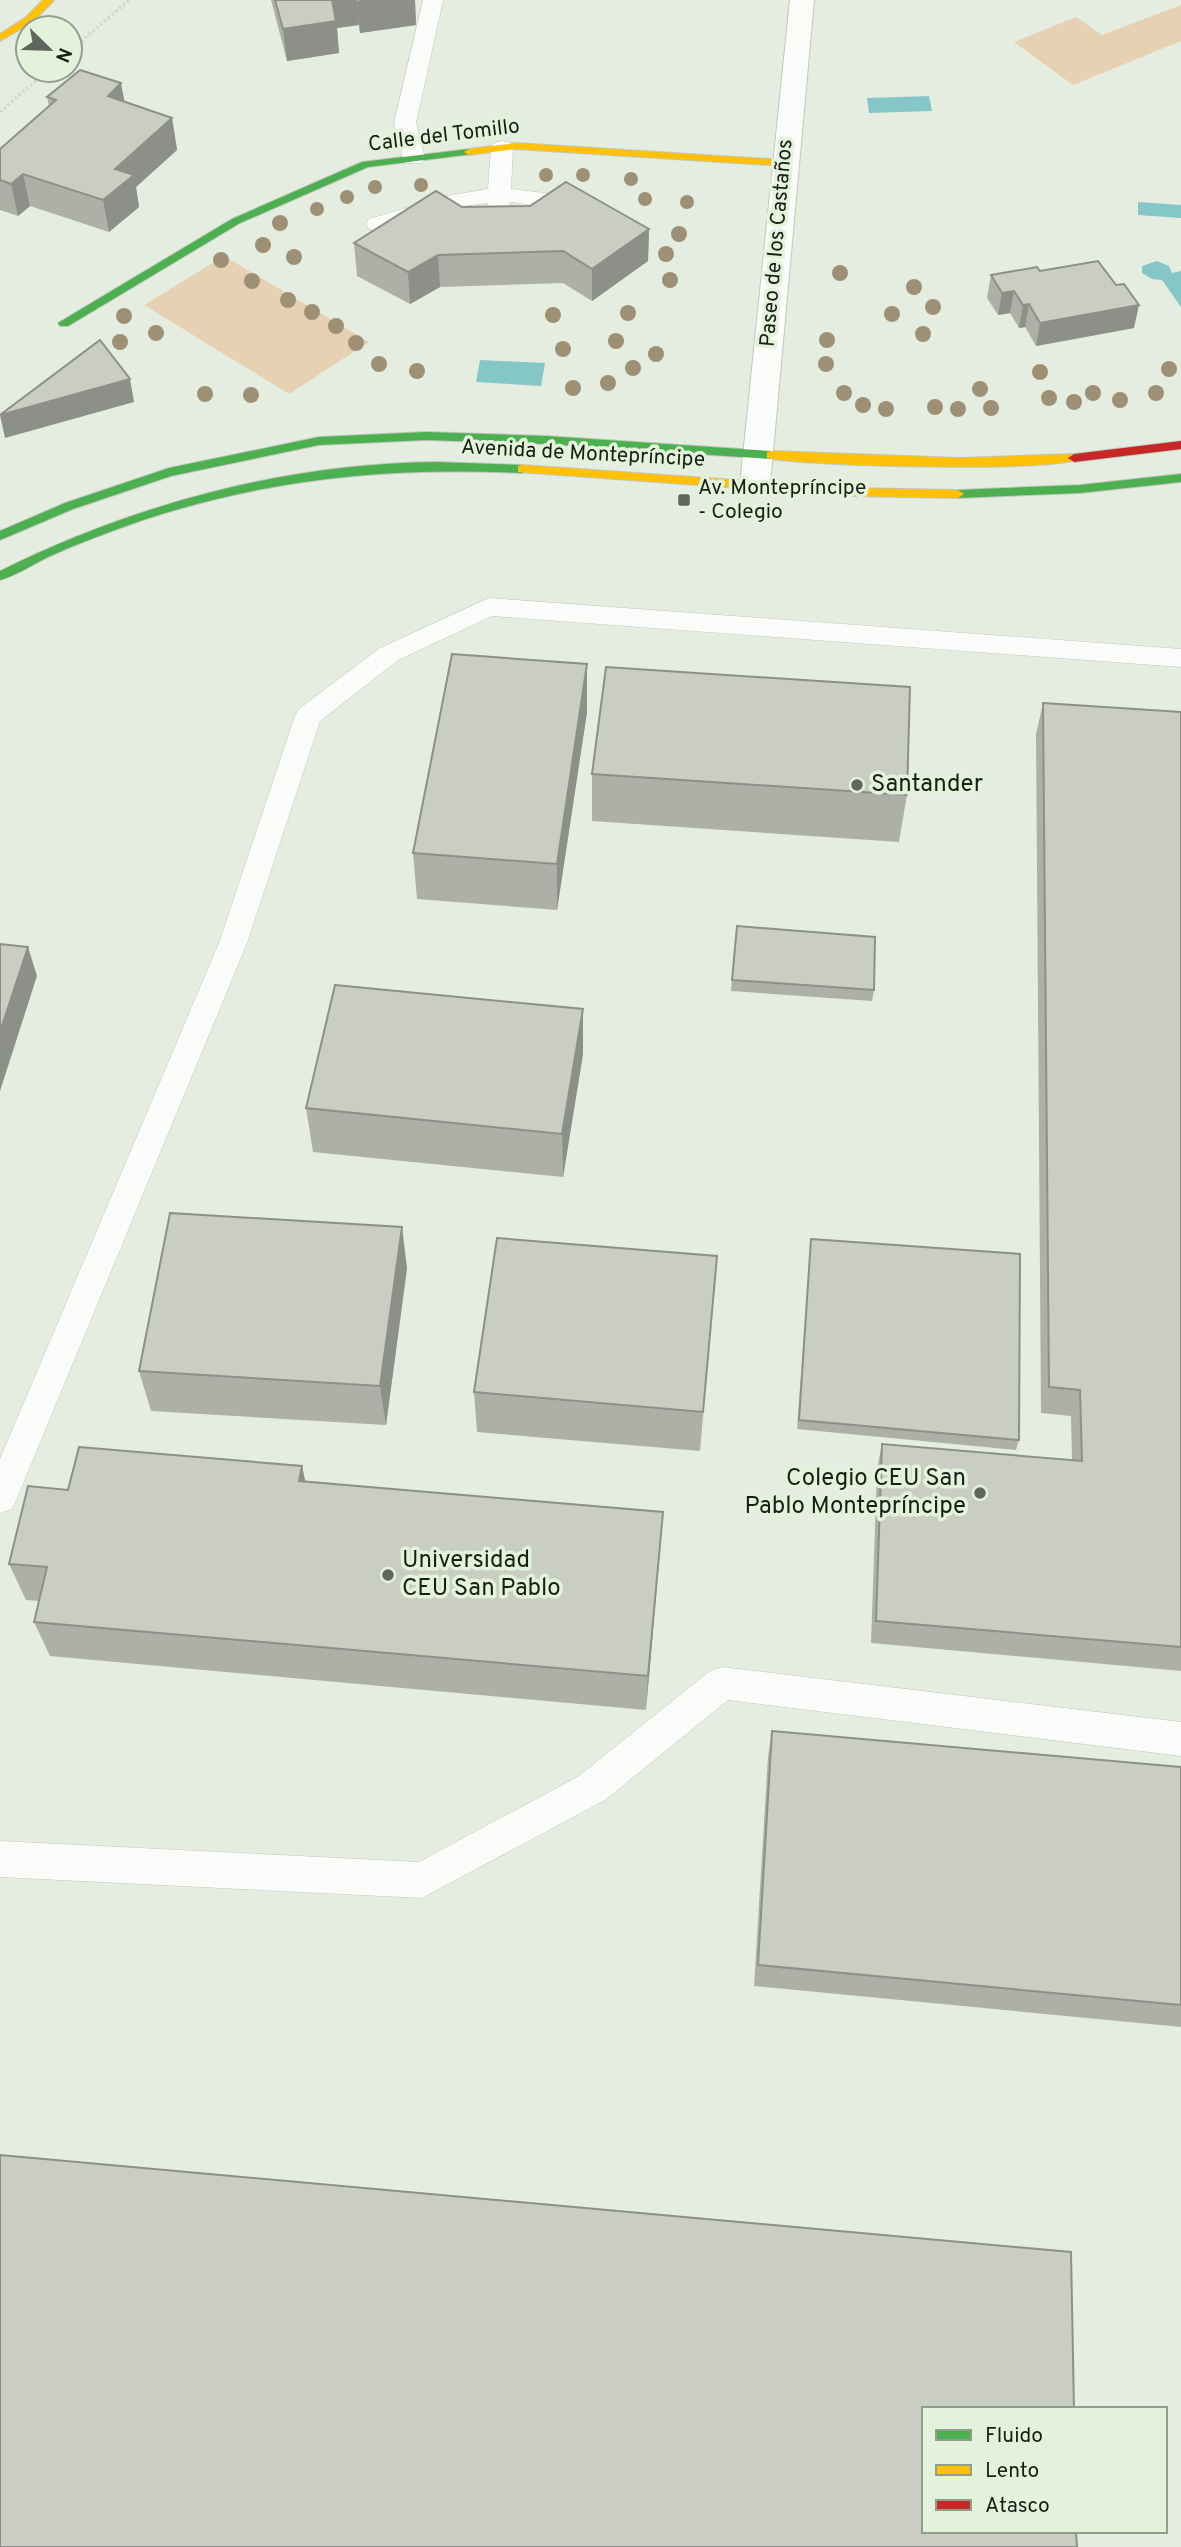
<svg xmlns="http://www.w3.org/2000/svg" width="1181" height="2547" font-family="Overpass,sans-serif">
<style>
.green{fill:#e6d2b3}
.water{fill:#85c7c7}
.lines{fill:none;stroke-linecap:round;stroke-linejoin:round}
.lane-casing{stroke:#c1c7bd;stroke-width:1}
.street-casing{stroke:#c1c7bd;stroke-width:2}
.fast-casing{stroke:#c1c7bd;stroke-width:2}
.slow-casing{stroke:#c1c7bd;stroke-width:2}
.jam-casing{stroke:#c1c7bd;stroke-width:2}
.path{stroke:#d3d6d2;stroke-width:3.5;stroke-dasharray:2.5 2.5;stroke-linecap:butt}
.lane{fill:#fbfcfa;fill-rule:evenodd}
.street{fill:#fbfcfa;fill-rule:evenodd}
.fast{fill:#4caf50;fill-rule:evenodd}
.slow{fill:#ffc107;fill-rule:evenodd}
.jam{fill:#c62828;fill-rule:evenodd}
.tree{fill:#9e9075}
.wall{fill:#aeb0a7}
.shaded-wall{fill:#8d9088}
.building{fill:#cacdc2;stroke:#8d9088;stroke-width:2}
.poi-dot{fill:#60665d;stroke:#e3f3db;stroke-width:2.5}
.labels{text-anchor:middle;dominant-baseline:central;stroke-width:7;stroke-linejoin:round;paint-order:stroke}
.far-street-label{font-size:21px;fill:#191e16;stroke:#e3f3db}
.far-poi-label{font-size:21px;fill:#191e16;stroke:#e3f3db;text-anchor:start}
.poi-label{font-size:24px;fill:#191e16;stroke:#e3f3db;text-anchor:start}
</style>
<rect width="100%" height="100%" fill="#e5ede1"/>
<g class="green">
<polygon points="1181,5 1181,41 1073,85 1014,42 1076,17 1102,35"/>
<polygon points="224,256 369,342 289,394 144,305"/>
</g>
<g class="water">
<polygon points="929,96 932,111 869,113 867,98"/>
<polygon points="1138,202 1181,205 1181,218 1138,215"/>
<polygon points="1157,261 1169,266 1172,273 1181,271 1181,307 1162,280 1152,279 1142,273 1142,266"/>
<polygon points="480,360 545,363 541,386 476,382"/>
</g>
<g class="lines">
<g class="lane-casing">
<g id="lane">
<polygon points="423,0 443,0 416,123 425,158 422,163 406,163 403,158 394,123"/>
<path d="M502,141l8,2 3,5 -2,41 42,5 38,10 3,5 -3,5c-14,3 -61,-11 -81,-12l-4,16h-16l-3,-5 1,-10 -32,4 -79,24 -8,-2 -3,-5 3,-5 78,-23 41,-7 3,-41 3,-5z"/>
<polygon points="489,598 1181,649 1181,667 492,616 398,660 320,721 247,943 17,1498 12,1509 0,1513 0,1459 219,943 295,716 299,709 380,648"/>
<polygon points="722,1667 1181,1722 1181,1756 728,1700 605,1800 422,1898 0,1877 0,1841 419,1862 579,1776 710,1671"/>
</g>
</g>
<g class="street-casing">
<polygon id="street" points="790,0 814,0 770,485 766,492 755,495 744,492 740,485"/>
</g>
<g class="fast-casing">
<g id="fast">
<polygon points="469,149 474,152 473,154 368,167 240,223 68,326 60,326 58,323 232,219 362,162"/>
<polygon points="426,432 546,436 771,451 777,455 771,459 546,444 426,440 319,445 171,476 73,509 0,540 0,531 65,503 169,468 319,437"/>
<path d="M435,462l87,3 6,4 -6,4c-134,-6 -251,5 -379,47 -32,11 -64,23 -95,37 -16,8 -31,18 -48,23v-9c135,-67 284,-107 435,-109z"/>
<polygon points="1181,474 1181,482 1080,493 958,498 952,494 958,490 1080,485"/>
</g>
</g>
<g class="slow-casing">
<g id="slow">
<polygon points="43,0 54,0 33,22 0,41 0,34 25,18"/>
<polygon points="516,143 784,160 789,163 784,166 516,149 469,155 464,152 469,149"/>
<path d="M771,451l189,7 114,-4 6,4c-17,15 -280,8 -313,0v-6z"/>
<polygon points="522,465 849,488 958,490 964,494 958,498 849,496 518,472 518,466"/>
</g>
</g>
<g class="jam-casing">
<polygon id="jam" points="1181,441 1181,449 1074,462 1068,458 1074,454"/>
</g>
<g class="path">
<polyline points="70,51 129,0"/>
<polyline points="0,112 48,70"/>
</g>
<use href="#lane" class="lane"/>
<use href="#street" class="street"/>
<use href="#fast" class="fast"/>
<use href="#slow" class="slow"/>
<use href="#jam" class="jam"/>
</g>
<g class="tree">
<circle cx="546" cy="175" r="7"/>
<circle cx="583" cy="175" r="7"/>
<circle cx="631" cy="179" r="7"/>
<circle cx="421" cy="185" r="7"/>
<circle cx="375" cy="187" r="7"/>
<circle cx="347" cy="197" r="7"/>
<circle cx="645" cy="199" r="7"/>
<circle cx="687" cy="202" r="7"/>
<circle cx="317" cy="209" r="7"/>
<circle cx="280" cy="223" r="8"/>
<circle cx="679" cy="234" r="8"/>
<circle cx="263" cy="245" r="8"/>
<circle cx="666" cy="254" r="8"/>
<circle cx="294" cy="257" r="8"/>
<circle cx="221" cy="260" r="8"/>
<circle cx="840" cy="273" r="8"/>
<circle cx="670" cy="280" r="8"/>
<circle cx="252" cy="281" r="8"/>
<circle cx="914" cy="287" r="8"/>
<circle cx="288" cy="300" r="8"/>
<circle cx="933" cy="307" r="8"/>
<circle cx="312" cy="312" r="8"/>
<circle cx="628" cy="313" r="8"/>
<circle cx="892" cy="314" r="8"/>
<circle cx="553" cy="315" r="8"/>
<circle cx="124" cy="316" r="8"/>
<circle cx="336" cy="326" r="8"/>
<circle cx="156" cy="333" r="8"/>
<circle cx="923" cy="334" r="8"/>
<circle cx="827" cy="340" r="8"/>
<circle cx="616" cy="341" r="8"/>
<circle cx="120" cy="342" r="8"/>
<circle cx="356" cy="343" r="8"/>
<circle cx="563" cy="349" r="8"/>
<circle cx="656" cy="354" r="8"/>
<circle cx="379" cy="364" r="8"/>
<circle cx="826" cy="364" r="8"/>
<circle cx="633" cy="368" r="8"/>
<circle cx="1169" cy="369" r="8"/>
<circle cx="417" cy="371" r="8"/>
<circle cx="1040" cy="372" r="8"/>
<circle cx="608" cy="383" r="8"/>
<circle cx="573" cy="388" r="8"/>
<circle cx="980" cy="389" r="8"/>
<circle cx="844" cy="393" r="8"/>
<circle cx="1093" cy="393" r="8"/>
<circle cx="1156" cy="393" r="8"/>
<circle cx="205" cy="394" r="8"/>
<circle cx="251" cy="395" r="8"/>
<circle cx="1049" cy="398" r="8"/>
<circle cx="1120" cy="400" r="8"/>
<circle cx="1074" cy="402" r="8"/>
<circle cx="863" cy="405" r="8"/>
<circle cx="935" cy="407" r="8"/>
<circle cx="991" cy="408" r="8"/>
<circle cx="886" cy="409" r="8"/>
<circle cx="958" cy="409" r="8"/>
</g>
<g class="wall">
<polygon points="271,0 415,0 416,25 360,33 359,25 337,28 339,53 287,61"/>
<polygon points="47,97 125,102 172,118 177,150 136,187 139,207 109,232 30,206 18,216 0,210 0,149 49,106"/>
<polygon points="462,207 649,229 648,261 592,301 563,283 440,287 410,304 357,276 354,243"/>
<polygon points="991,275 1134,328 1036,346 1025,327 1019,328 1010,313 998,315 987,298"/>
<polygon points="1043,703 1181,712 1181,1671 871,1643 877,1469 882,1444 1072,1460 1071,1416 1041,1413 1036,734"/>
<polygon points="587,712 557,910 417,899 413,853"/>
<polygon points="592,774 907,795 899,842 592,821"/>
<polygon points="737,926 874,990 872,1001 731,991"/>
<polygon points="583,1009 583,1054 563,1177 313,1152 306,1108"/>
<polygon points="811,1239 1019,1440 1016,1450 797,1429"/>
<polygon points="717,1256 700,1451 477,1432 474,1392"/>
<polygon points="407,1268 386,1425 151,1411 139,1371"/>
<polygon points="302,1466 305,1481 660,1549 646,1710 50,1656 34,1622 39,1601 26,1600 9,1564 68,1490"/>
<polygon points="772,1731 1181,1767 1181,2027 754,1986 768,1757"/>
</g>
<g class="shaded-wall">
<polygon points="332,0 357,0 359,25 337,28 339,53 287,61 283,29"/>
<polygon points="363,0 415,0 416,25 360,33 357,1"/>
<polygon points="121,83 127,115 108,96"/>
<polygon points="172,118 177,150 136,187 139,207 109,232 103,200 115,169"/>
<polygon points="23,174 30,206 18,216 11,184"/>
<polygon points="649,229 648,261 592,301 592,269"/>
<polygon points="438,255 440,287 410,304 408,272"/>
<polygon points="1014,291 1010,313 998,315 1002,293"/>
<polygon points="1029,304 1025,327 1019,328 1023,305"/>
<polygon points="1139,305 1134,328 1036,346 1040,323"/>
<polygon points="130,379 134,402 5,438 0,415"/>
<polygon points="587,664 587,712 557,910 557,864"/>
<polygon points="28,947 37,976 0,1091 0,1032"/>
<polygon points="583,1009 583,1054 563,1177 562,1134"/>
<polygon points="402,1227 407,1268 386,1425 380,1386"/>
<polygon points="302,1466 310,1504 299,1481"/>
<polygon points="663,1512 660,1549 646,1710 648,1676"/>
</g>
<g class="building">
<polygon points="275,0 332,0 336,21 283,29"/>
<polygon points="80,70 121,83 108,96 172,118 115,169 134,175 103,200 23,174 11,184 0,180 0,149 56,100 47,97"/>
<polygon points="566,182 649,229 592,269 563,251 438,255 408,272 354,243 436,191 462,207 530,206"/>
<polygon points="1098,261 1116,285 1124,284 1139,305 1040,323 1029,304 1023,305 1014,291 1002,293 991,275 1037,267 1040,271"/>
<polygon points="100,340 130,379 0,415"/>
<polygon points="452,654 587,664 557,864 413,853"/>
<polygon points="606,667 910,687 907,795 592,774"/>
<polygon points="1043,703 1181,712 1181,1647 876,1621 882,1444 1082,1461 1080,1390 1049,1387"/>
<polygon points="737,926 875,937 874,990 732,980"/>
<polygon points="0,944 28,947 0,1032"/>
<polygon points="335,985 583,1009 562,1134 306,1108"/>
<polygon points="170,1213 402,1227 380,1386 139,1371"/>
<polygon points="497,1238 717,1256 703,1412 474,1392"/>
<polygon points="811,1239 1020,1254 1019,1440 799,1420"/>
<polygon points="79,1447 302,1466 299,1481 663,1512 648,1676 34,1622 47,1567 9,1564 28,1486 68,1490"/>
<polygon points="772,1731 1181,1767 1181,2005 758,1965"/>
<polygon points="0,2155 1071,2252 1074,2409 924,2409 924,2531 1076,2531 1077,2547 0,2547"/>
</g>
<g class="poi-dot">
<rect x="677" y="493" width="14" height="14" rx="3.5"/>
<circle cx="857" cy="785" r="7"/>
<circle cx="980" cy="1493" r="7"/>
<circle cx="388" cy="1575" r="7"/>
</g>
<g class="labels">
<g class="far-street-label">
<text transform="translate(444 136) rotate(-7)">Calle del Tomillo</text>
<text transform="translate(777 243) rotate(-85)">Paseo de los Castaños</text>
<text transform="translate(583 454) rotate(3)">Avenida de Montepríncipe</text>
</g>
<g class="far-poi-label">
<text x="698" y="488">Av. Montepríncipe<tspan x="698" dy="24">- Colegio</tspan></text>
</g>
<g class="poi-label">
<text x="871" y="785">Santander</text>
<text x="966" y="1479" text-anchor="end">Colegio CEU San<tspan x="966" dy="28">Pablo Montepríncipe</tspan></text>
<text x="402" y="1561">Universidad<tspan x="402" dy="28">CEU San Pablo</tspan></text>
</g>
</g>
<rect x="922" y="2407" width="245" height="126" fill="#e3f3db" stroke="#929e8c" stroke-width="2"/>
<rect x="936" y="2430" width="35" height="10" fill="#4caf50" stroke="#929e8c" stroke-width="2"/>
<text x="985" y="2442" font-size="21" fill="#191e16">Fluido</text>
<rect x="936" y="2465" width="35" height="10" fill="#ffc107" stroke="#929e8c" stroke-width="2"/>
<text x="985" y="2477" font-size="21" fill="#191e16">Lento</text>
<rect x="936" y="2500" width="35" height="10" fill="#c62828" stroke="#929e8c" stroke-width="2"/>
<text x="985" y="2512" font-size="21" fill="#191e16">Atasco</text>
<g transform="translate(49 49) rotate(113)"><circle r="33" fill="#e3f3db" stroke="#929e8c" stroke-width="2"/>
<path d="M0-5L12 26L0 18L-12 26Z" fill="#60665d"/>
<text y="-10" font-size="19" font-weight="bold" text-anchor="middle" fill="#191e16">N</text>
</g>
</svg>
